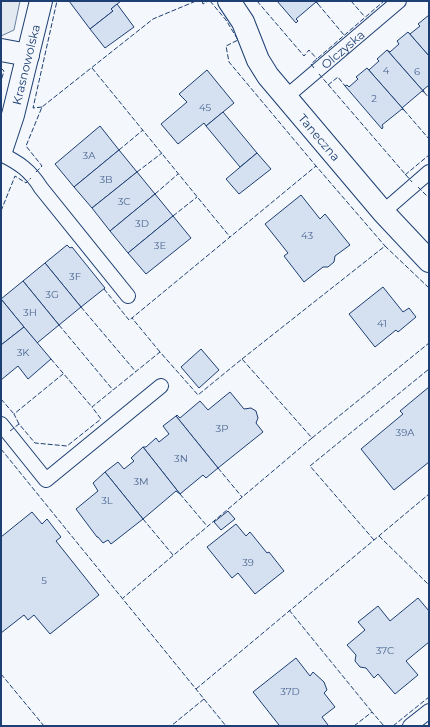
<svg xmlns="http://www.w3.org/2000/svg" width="430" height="727" font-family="Montserrat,sans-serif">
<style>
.green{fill:#e3e9f0;stroke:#687fa3}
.building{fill:#d5e0f0;stroke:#1d3f73}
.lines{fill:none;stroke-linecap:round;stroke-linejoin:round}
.service-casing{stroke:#1d3f73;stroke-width:16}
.minor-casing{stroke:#1d3f73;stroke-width:24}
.service{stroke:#f4f7fb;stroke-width:14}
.minor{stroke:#f4f7fb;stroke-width:22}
.fence{stroke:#1d3f73;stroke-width:1;stroke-dasharray:5 2;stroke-linecap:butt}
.labels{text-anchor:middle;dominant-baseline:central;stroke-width:3;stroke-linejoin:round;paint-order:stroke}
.number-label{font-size:10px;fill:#4b6792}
.street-label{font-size:12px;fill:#1d3f73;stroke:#f4f7fb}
</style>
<rect width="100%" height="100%" fill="#f4f7fb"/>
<polygon class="green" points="1,1 20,1 14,30 1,36"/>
<g class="building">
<polygon points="69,1 121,1 111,9 113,11 90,29"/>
<polygon points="277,1 316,1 318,4 316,2 296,19 298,21 296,23"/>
<polygon points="117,4 134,27 105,48 90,29 113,11 111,9"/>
<polygon points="429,15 429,56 408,32 410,34 420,26 418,24"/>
<polygon points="408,32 429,56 429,85 423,90 424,92 387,50 390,52 399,44 397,41"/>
<polygon points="387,50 424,92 422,91 402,108 404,110 367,68 369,70 379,61 377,59"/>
<polygon points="367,68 404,110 402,109 382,125 383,127 382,129 345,86 347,85 349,87 358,79 356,77"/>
<polygon points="207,70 234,103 206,126 204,123 178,144 161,124 187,102 179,94"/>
<polygon points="223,112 257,153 240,167 206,126"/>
<polygon points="100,126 119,150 74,187 55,164"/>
<polygon points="119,150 137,172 92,208 74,187"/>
<polygon points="257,153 271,169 239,194 226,179"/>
<polygon points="137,172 155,194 110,231 92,208"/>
<polygon points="155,194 173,216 128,253 110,231"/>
<polygon points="301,195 320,219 325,214 350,245 335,256 334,262 328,267 323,267 304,282 284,256 288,253 265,224"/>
<polygon points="173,216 191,238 146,274 128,253"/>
<polygon points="67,245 70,248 72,247 105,288 81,307 45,263"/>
<polygon points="45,263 81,307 59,325 23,281"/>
<polygon points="23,281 59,325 37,343 1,299"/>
<polygon points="383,287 403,312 409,308 416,317 398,332 396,330 375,347 349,314"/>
<polygon points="1,299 24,327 1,345"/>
<polygon points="24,327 51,359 28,379 18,366 1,380 1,345"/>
<polygon points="201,349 219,370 199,388 181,367"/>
<polygon points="429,387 429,462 394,490 361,449 403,414 400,411"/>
<polygon points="230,392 244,409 251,408 256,411 258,418 256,423 263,432 218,468 176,416 177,415 180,418 200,401 208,410"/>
<polygon points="176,416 218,468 206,478 203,475 180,494 143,447 146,447 156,438 159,442 169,434 163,426"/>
<polygon points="143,447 180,494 176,491 143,519 105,472 118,462 124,469 134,461 131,458"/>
<polygon points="105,472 143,519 111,544 108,540 103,543 98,537 97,537 76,509 98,491 93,483"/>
<polygon points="228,511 235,519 221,530 214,522"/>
<polygon points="32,512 42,524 47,519 61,537 56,541 99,595 50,634 34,615 28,620 24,615 1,633 1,537"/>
<polygon points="236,524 246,536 250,532 267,553 269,552 284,571 255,594 238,573 232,578 207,547"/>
<polygon points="418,598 429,611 429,642 406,661 418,675 395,694 378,674 374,678 366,668 360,667 355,661 356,655 347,645 365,630 358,622 378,606 390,621"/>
<polygon points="296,658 310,676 313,672 324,682 327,690 324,693 335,707 322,717 328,725 327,726 277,726 279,725 253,692"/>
</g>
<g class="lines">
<g class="service-casing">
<g id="service">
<path id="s1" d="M286,97l113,-96"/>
<path d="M1,154c18,9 29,16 40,34l87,108"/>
<polyline points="383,212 429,172"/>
<polyline points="1,424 46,480 161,386"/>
<polyline points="410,726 429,711"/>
</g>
</g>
<g class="minor-casing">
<g id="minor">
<path id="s2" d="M229,1l14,21 15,38 10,16 115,136 46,49"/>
<polyline points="1,50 28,55"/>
<path id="s3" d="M1,151l12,-36 28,-114"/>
</g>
</g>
<use href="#service" class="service"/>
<use href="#minor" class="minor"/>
<g class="fence">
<polyline points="202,1 203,4 208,1"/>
<polyline points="210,1 226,20 238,40 226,46 229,62 316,166"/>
<polyline points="257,1 304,56 309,50 317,59"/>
<polyline points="351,1 365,17"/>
<polyline points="318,4 344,35"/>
<polyline points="1,68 4,71 1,81"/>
<polyline points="92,68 230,237"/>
<polyline points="314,68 311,64 384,1"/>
<polyline points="319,74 412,182"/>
<polyline points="328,85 338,77 345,86"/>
<polyline points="424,92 429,98"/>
<polyline points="42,107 33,108 57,1"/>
<polyline points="404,110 429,139"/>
<polyline points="119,150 143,130"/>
<polyline points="36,172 42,166 26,146 42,107 153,19 196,1"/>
<polyline points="137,172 162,153"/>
<polyline points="405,175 429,155"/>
<polyline points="418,187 429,198"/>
<polyline points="155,194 178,174"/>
<polyline points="1,211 15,176 26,183 31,178"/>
<polyline points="173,216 197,197"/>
<polyline points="104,289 129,320 132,318"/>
<polyline points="81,307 136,372"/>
<polyline points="59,325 113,390"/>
<polyline points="160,352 132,318 316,166 385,246"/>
<polyline points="51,359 92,407"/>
<polyline points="242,359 385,246 429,288"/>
<polyline points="1,399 14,414"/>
<polyline points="19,424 14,414 63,374"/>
<polyline points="10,431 19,424 35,443 67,446 101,419 92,407 160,352 198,395 242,359 312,438 123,598"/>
<polyline points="312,438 429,343"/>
<polyline points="1,449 204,699 171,726"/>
<polyline points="218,468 242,497"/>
<polyline points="180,494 207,526"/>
<polyline points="143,519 173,555"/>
<polyline points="379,536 429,585"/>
<polyline points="374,540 310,466 429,369"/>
<polyline points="289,610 372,712"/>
<polyline points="1,674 44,726"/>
<polyline points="196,689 429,494"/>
<polyline points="204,699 226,726"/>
<polyline points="354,726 372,712 384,726"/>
<polyline points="393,726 429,697"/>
</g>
</g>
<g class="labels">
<g class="number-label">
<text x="386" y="70">4</text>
<text x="417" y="71">6</text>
<text x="374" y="98">2</text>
<text x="205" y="107">45</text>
<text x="89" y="155">3A</text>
<text x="106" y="179">3B</text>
<text x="124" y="201">3C</text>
<text x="142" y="223">3D</text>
<text x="307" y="235">43</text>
<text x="160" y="245">3E</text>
<text x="75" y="276">3F</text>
<text x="52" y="294">3G</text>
<text x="30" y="312">3H</text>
<text x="382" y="323">41</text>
<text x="23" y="352">3K</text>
<text x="222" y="428">3P</text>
<text x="405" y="432">39A</text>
<text x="181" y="458">3N</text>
<text x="141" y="481">3M</text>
<text x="107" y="500">3L</text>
<text x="248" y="562">39</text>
<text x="44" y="580">5</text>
<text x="385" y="650">37C</text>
<text x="290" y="691">37D</text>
</g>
<g class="street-label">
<text stroke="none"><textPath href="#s1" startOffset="74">Olczyska</textPath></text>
<text stroke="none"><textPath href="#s3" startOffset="90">Krasnowolska</textPath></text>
<text stroke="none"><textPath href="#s2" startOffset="165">Taneczna</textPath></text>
</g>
</g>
<rect width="430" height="727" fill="none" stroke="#1d3f73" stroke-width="4"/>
</svg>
